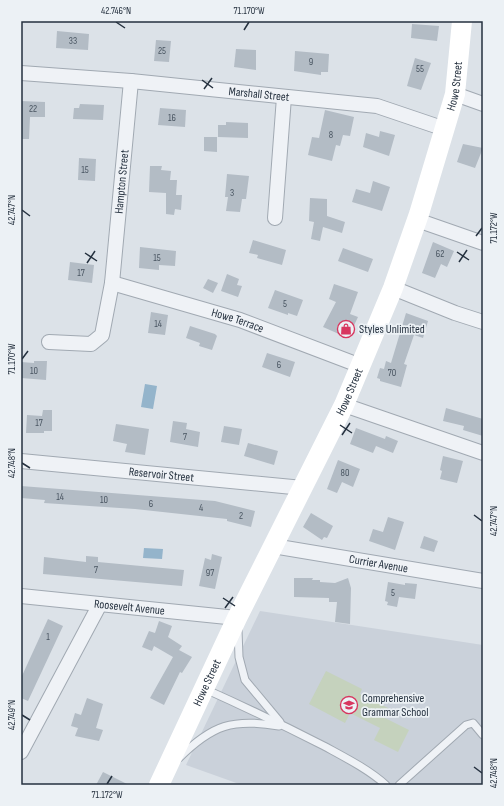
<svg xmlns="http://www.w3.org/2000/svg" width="504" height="806" font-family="'Sofia Sans Condensed',sans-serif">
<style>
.built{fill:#cad1da}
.green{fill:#c5d2bd}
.water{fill:#94b4cb}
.building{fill:#b3bcc5}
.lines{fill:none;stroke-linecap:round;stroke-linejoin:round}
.service-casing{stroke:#a1a9b2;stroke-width:9}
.minor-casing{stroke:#a1a9b2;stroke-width:16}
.service{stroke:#eff2f6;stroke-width:7}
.minor{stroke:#eff2f6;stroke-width:14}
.secondary{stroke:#fff;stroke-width:20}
.ticks{fill:none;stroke:#25313f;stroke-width:1.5}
.labels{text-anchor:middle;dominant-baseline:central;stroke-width:3.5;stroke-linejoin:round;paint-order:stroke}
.number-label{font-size:10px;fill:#485460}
.street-label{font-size:12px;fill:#25313f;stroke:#ecf1f5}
.poi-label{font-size:12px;fill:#25313f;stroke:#ecf1f5;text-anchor:start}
.neatline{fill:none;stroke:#25313f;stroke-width:1.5}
.ticks-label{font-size:10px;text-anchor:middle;fill:#25313f}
</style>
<rect width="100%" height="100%" fill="#dce2e8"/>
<polygon class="built" points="260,611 483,645 483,785 242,785 186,765"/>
<polygon class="green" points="326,671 362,689 360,694 388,708 383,717 409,730 398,752 374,740 380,728 350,713 345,723 309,704"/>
<g class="water">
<polygon points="145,384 157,386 153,409 141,407"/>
<polygon points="144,548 163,549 162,559 143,558"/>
</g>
<g class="building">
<polygon points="412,24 439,26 437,41 411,38"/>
<polygon points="57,31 89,34 88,50 56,48"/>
<polygon points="156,40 171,41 169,62 154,61"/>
<polygon points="236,49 256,50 256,70 234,67"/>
<polygon points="295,51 329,54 328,72 321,72 321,75 294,71"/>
<polygon points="415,58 431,63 421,90 407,86"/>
<polygon points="21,101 45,102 45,117 30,117 29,139 21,139"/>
<polygon points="80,104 104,105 103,120 73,119 74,108 79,108"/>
<polygon points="160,108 186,110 185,127 158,125"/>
<polygon points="325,110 354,117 350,136 343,135 340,146 336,145 332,161 308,155 312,137 319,138"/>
<polygon points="226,122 248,123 248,138 218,137 218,125 226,125"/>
<polygon points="380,131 395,135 389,156 363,147 366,133 379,137"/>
<polygon points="204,137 217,137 217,152 204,151"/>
<polygon points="463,144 483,148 475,168 457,162"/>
<polygon points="79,158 96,159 95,181 78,180"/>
<polygon points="150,166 162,166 161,170 171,171 170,180 177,180 176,195 182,195 181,210 175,209 174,215 166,214 166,193 149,192"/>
<polygon points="227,174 249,176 246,199 242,199 240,212 226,211 228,197 225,197"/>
<polygon points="373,181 390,187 382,211 352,202 356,189 370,193"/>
<polygon points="310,198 327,199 327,216 345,222 342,233 323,227 320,241 311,239 314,222 309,221"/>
<polygon points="253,240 286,250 282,265 257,258 258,255 249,253"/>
<polygon points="433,242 454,251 447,267 441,264 435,278 422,273"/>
<polygon points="140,247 176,251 175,266 159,265 159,270 139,268"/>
<polygon points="343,248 373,259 368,272 338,261"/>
<polygon points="70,262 94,265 92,283 68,280"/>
<polygon points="227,274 239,279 237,285 242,286 238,297 221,291"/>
<polygon points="208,279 218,283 213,293 203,288"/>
<polygon points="334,284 358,292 350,314 358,317 348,338 323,327 336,302 329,299"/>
<polygon points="275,290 303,300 297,316 288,313 288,315 268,308"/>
<polygon points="151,312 168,315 165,335 148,333"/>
<polygon points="406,313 428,321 423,338 414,335 404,364 407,365 401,387 380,381 380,379 377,378 380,368 384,369 386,361 391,363"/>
<polygon points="190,326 215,334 217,336 212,350 199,346 200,343 186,338"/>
<polygon points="267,353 295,362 290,377 262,367"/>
<polygon points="34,361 47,361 46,380 21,378 21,362 34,363"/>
<polygon points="446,408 483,419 483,436 463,430 464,426 443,421"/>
<polygon points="43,410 52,410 52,431 44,431 44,433 26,433 27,415 42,416"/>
<polygon points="173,421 187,423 186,429 200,432 198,447 170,442"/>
<polygon points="116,424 149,429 145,455 125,452 127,444 113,441"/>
<polygon points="224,426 242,429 239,445 221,442"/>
<polygon points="356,428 385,439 386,436 398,441 393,453 376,446 373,453 350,444"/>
<polygon points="248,443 278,451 274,465 244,456"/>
<polygon points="443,456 463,461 457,483 440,479 442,471 440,470"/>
<polygon points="338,460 360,469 353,487 342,482 337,493 327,489"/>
<polygon points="21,486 215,501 255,511 251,527 227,521 227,519 135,509 44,503 45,500 21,498"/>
<polygon points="311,513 333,526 327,538 324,537 322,540 303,527"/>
<polygon points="388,517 404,522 395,550 369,541 373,529 383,532"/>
<polygon points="424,536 438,541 434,552 420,548"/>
<polygon points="212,554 222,557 215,589 199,586 205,558 211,560"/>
<polygon points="86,556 98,557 98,562 184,570 182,586 43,574 44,557 86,562"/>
<polygon points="294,578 313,578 312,580 320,580 320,582 335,583 348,578 351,588 350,624 335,622 337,602 329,602 329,598 294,597"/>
<polygon points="388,582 405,585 405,583 417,584 415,599 399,597 397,607 387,605 388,602 385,601"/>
<polygon points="48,619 63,626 28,701 21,698 21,678"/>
<polygon points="159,621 172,626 168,637 182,646 179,650 192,657 182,673 180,672 164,705 150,698 173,657 154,646 152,651 142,647 149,631 155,633"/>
<polygon points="87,698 103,704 96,728 103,730 99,741 75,736 78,728 71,726 75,713 81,715"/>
<polygon points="103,772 129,785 96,785"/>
</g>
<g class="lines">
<g class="service-casing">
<g id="service">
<polyline points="238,630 239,657 245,680 280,722"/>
<path d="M205,689c40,18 80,37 119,57 22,12 44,23 62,39"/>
<path d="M179,758c33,-33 54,-40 100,-32"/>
<polyline points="399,785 466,725 473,723 483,735"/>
</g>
</g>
<g class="minor-casing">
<g id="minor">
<path id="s1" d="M21,73l110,8 246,25 68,23"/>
<polyline points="455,94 483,104"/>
<polyline points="275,218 284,97"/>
<polyline points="417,220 483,243"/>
<path id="s2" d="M112,283l128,37 121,46"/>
<polyline points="393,288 455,313 483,322"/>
<path id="s3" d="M49,342l42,2 11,-9 10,-52 19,-202"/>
<polyline points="344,405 483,453"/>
<path id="s4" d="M21,461l282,27"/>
<path id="s5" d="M273,546l210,35"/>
<path id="s6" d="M21,596l216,22"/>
<polyline points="21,752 100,604"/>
</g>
</g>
<use href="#service" class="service"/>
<use href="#minor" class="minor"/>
<path class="secondary" id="s7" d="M159,785l78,-167 107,-213 49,-117 26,-74 36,-120 7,-73"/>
</g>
<path class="ticks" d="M116,22l9,6M244,30l5,-8M202,80l11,8M204,89l8,-11M22,210l8,6M476,236l6,-8M457,252l12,8M85,253l12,8M459,262l8,-12M87,263l8,-12M22,359l6,-8M340,425l12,8M342,435l8,-12M22,463l8,5M474,515l8,6M223,598l12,8M225,608l8,-11M22,715l8,5M474,767l8,6M107,784l5,-8"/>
<defs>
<g id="shop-ring" transform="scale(0.9)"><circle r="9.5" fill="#ecf1f5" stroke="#d8365f" stroke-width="1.5"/><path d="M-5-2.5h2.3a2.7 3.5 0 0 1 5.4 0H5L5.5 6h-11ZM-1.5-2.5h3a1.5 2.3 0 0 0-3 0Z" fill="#d8365f"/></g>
<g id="school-ring" transform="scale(0.9)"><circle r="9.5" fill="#ecf1f5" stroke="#d8365f" stroke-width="1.5"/><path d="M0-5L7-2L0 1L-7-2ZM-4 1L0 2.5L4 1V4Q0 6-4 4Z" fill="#d8365f"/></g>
</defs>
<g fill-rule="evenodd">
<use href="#shop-ring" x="346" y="329"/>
<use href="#school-ring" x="349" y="705"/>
</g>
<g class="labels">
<g class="number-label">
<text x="73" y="41">33</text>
<text x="162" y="51">25</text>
<text x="311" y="62">9</text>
<text x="420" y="69">55</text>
<text x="33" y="109">22</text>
<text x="172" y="118">16</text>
<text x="331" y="135">8</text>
<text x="85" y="170">15</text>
<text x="232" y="193">3</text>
<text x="440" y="254">62</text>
<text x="157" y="258">15</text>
<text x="81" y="273">17</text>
<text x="285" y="304">5</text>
<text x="158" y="324">14</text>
<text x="279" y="365">6</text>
<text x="34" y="371">10</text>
<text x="392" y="373">70</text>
<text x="39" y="423">17</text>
<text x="185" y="437">7</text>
<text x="345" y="473">80</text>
<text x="60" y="497">14</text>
<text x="104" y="500">10</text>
<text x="151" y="504">6</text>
<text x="201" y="508">4</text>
<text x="241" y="516">2</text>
<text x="96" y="570">7</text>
<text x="210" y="573">97</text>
<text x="393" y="593">5</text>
<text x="48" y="637">1</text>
</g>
<g class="street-label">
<text stroke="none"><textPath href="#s7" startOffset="761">Howe Street</textPath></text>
<text stroke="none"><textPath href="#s1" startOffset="239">Marshall Street</textPath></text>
<text stroke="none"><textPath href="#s3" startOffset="211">Hampton Street</textPath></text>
<text stroke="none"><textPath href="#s2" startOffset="131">Howe Terrace</textPath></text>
<text stroke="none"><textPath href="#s7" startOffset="437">Howe Street</textPath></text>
<text stroke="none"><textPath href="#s4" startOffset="141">Reservoir Street</textPath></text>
<text stroke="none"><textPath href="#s5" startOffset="107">Currier Avenue</textPath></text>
<text stroke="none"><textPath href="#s6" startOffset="109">Roosevelt Avenue</textPath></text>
<text stroke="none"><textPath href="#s7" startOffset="113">Howe Street</textPath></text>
</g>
<g class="poi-label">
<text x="359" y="329">Styles Unlimited</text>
<text x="362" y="698">Comprehensive<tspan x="362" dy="14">Grammar School</tspan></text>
</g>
</g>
<rect width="504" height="806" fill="none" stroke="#ecf1f5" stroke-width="44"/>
<rect x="22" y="22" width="460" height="762" class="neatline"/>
<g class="ticks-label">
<text x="116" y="14">42.746°N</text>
<text x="249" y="14">71.170°W</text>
<text transform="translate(11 210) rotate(-90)" y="4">42.747°N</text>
<text transform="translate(493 228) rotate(-90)" y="4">71.172°W</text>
<text transform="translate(11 359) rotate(-90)" y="4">71.170°W</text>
<text transform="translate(11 463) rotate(-90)" y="4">42.748°N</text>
<text transform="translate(493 521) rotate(-90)" y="4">42.747°N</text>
<text transform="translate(11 715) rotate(-90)" y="4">42.749°N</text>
<text transform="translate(493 773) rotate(-90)" y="4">42.748°N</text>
<text x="107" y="798">71.172°W</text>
</g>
</svg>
